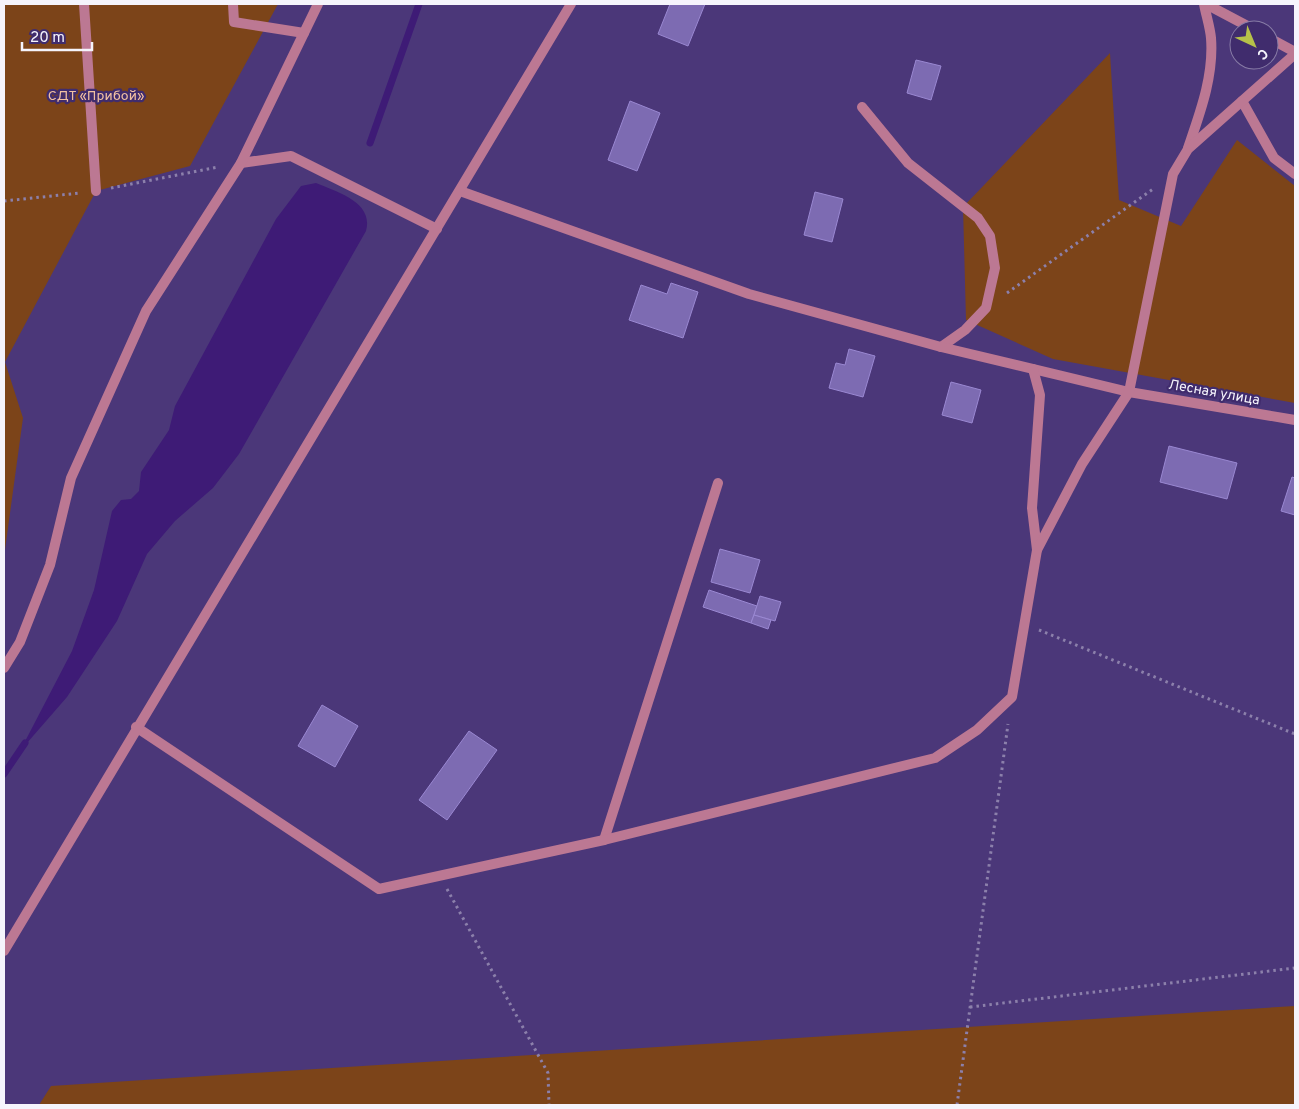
<svg xmlns="http://www.w3.org/2000/svg" width="1299" height="1109" font-family="Overpass,sans-serif">
<style>
.green{fill:#7c4419}
.water{fill:#3e1b76}
.lines{fill:none;stroke-linecap:round;stroke-linejoin:round}
.stream{stroke:#3e1b76;stroke-width:7}
.building{fill:#7d6bb2;stroke:#9a88d2}
.path{stroke:#8c80ab;stroke-width:3;stroke-dasharray:2.5 4;stroke-linecap:butt}
.service{stroke:#bc7893;stroke-width:10}
.minor{stroke:#bc7893;stroke-width:10}
.labels{text-anchor:middle;dominant-baseline:central;stroke-width:4.5;stroke-linejoin:round;paint-order:stroke}
.park-label{font-size:14px;fill:#f1c1a2;stroke:#402c6d}
.street-label{font-size:14px;fill:#f5f4fc;stroke:#402c6d}
</style>
<rect width="100%" height="100%" fill="#4b3779"/>
<g class="green">
<polygon points="4,4 278,4 190,166 96,191 5,362 23,418 4,557"/>
<polygon points="1110,53 1119,200 1181,226 1237,140 1295,186 1295,403 1053,359 966,320 963,207"/>
<polygon points="1295,1006 1295,1105 39,1105 51,1086"/>
</g>
<path class="water" d="M316,183c21,9 58,19 50,48l-127,223 -26,34 -38,33 -28,33 -30,67 -50,76 -47,54 52,-100 22,-61 18,-79 9,-11 10,-1 8,-8 2,-19 28,-42 6,-24 101,-187 25,-33z"/>
<g class="lines">
<g class="stream">
<polyline points="370,143 419,4"/>
<polyline points="4,774 25,743"/>
</g>
</g>
<g class="building">
<polygon points="670,4 705,4 688,46 658,34"/>
<polygon points="916,60 941,66 931,100 907,93"/>
<polygon points="630,101 660,113 637,171 608,160"/>
<polygon points="815,192 843,199 832,242 804,235"/>
<polygon points="671,283 698,292 683,338 629,320 641,285 667,294"/>
<polygon points="849,349 875,356 863,397 829,388 836,363 845,365"/>
<polygon points="951,382 981,390 972,423 942,415"/>
<polygon points="1169,446 1237,463 1227,499 1160,482"/>
<polygon points="1292,477 1295,478 1295,515 1281,511"/>
<polygon points="720,549 760,560 750,593 711,582"/>
<polygon points="709,590 757,606 751,623 703,607"/>
<polygon points="760,596 781,602 775,621 754,615"/>
<polygon points="754,615 771,620 768,629 751,623"/>
<polygon points="322,705 358,726 335,767 298,746"/>
<polygon points="469,731 497,750 447,820 419,800"/>
</g>
<g class="lines">
<g class="path">
<polyline points="111,188 218,167"/>
<polyline points="4,201 80,193"/>
<polyline points="1007,293 1153,189"/>
<polyline points="1039,630 1295,734"/>
<polyline points="447,889 548,1073 549,1105"/>
<polyline points="970,1007 1295,968"/>
<polyline points="957,1105 1008,724"/>
</g>
<g class="service">
<polyline points="84,4 96,191"/>
<polyline points="233,4 234,22 304,33"/>
<polyline points="1242,101 1274,158 1295,174"/>
<polyline points="862,107 908,163 978,218 990,236 995,268 986,308 965,330 941,347"/>
<polyline points="241,163 291,156 437,229"/>
<polyline points="604,840 718,483"/>
</g>
<g class="minor">
<polyline points="1206,4 1255,30"/>
<polyline points="1269,38 1295,52"/>
<path d="M1188,148c12,-35 26,-72 23,-110 -1,-11 -5,-23 -7,-34"/>
<polyline points="460,191 749,294 941,347 1129,392 1295,420"/>
<polyline points="1033,369 1040,395 1032,508 1037,550"/>
<polyline points="4,668 20,642 50,565 71,478 146,311 241,163 318,4"/>
<polyline points="136,727 379,889 604,840 935,758 977,730 1012,697 1037,550 1082,464 1129,392 1173,174 1188,149 1295,54"/>
<polyline points="4,951 571,4"/>
</g>
</g>
<g class="labels">
<g class="park-label">
<text x="96" y="96">СДТ «Прибой»</text>
</g>
<g class="street-label">
<text transform="translate(1214 393) rotate(10)">Лесная улица</text>
</g>
</g>
<rect width="1299" height="1109" fill="none" stroke="#f5f4fc" stroke-width="10"/>
<g transform="translate(1254 45) rotate(136)"><circle r="24" fill="#402c6d" stroke="#887ca6"/>
<path d="M0-4L9 19L0 12L-9 19Z" fill="#b6c149"/>
<text y="-8" font-size="14" font-weight="bold" text-anchor="middle" fill="#f5f4fc">С</text>
</g>
<path d="M22 42v8h70v-8" fill="none" stroke="#f5f4fc" stroke-width="2.5"/>
<text x="30" y="42" font-size="15" fill="#f5f4fc" stroke="#402c6d" stroke-width="4" paint-order="stroke">20 m</text>
</svg>
